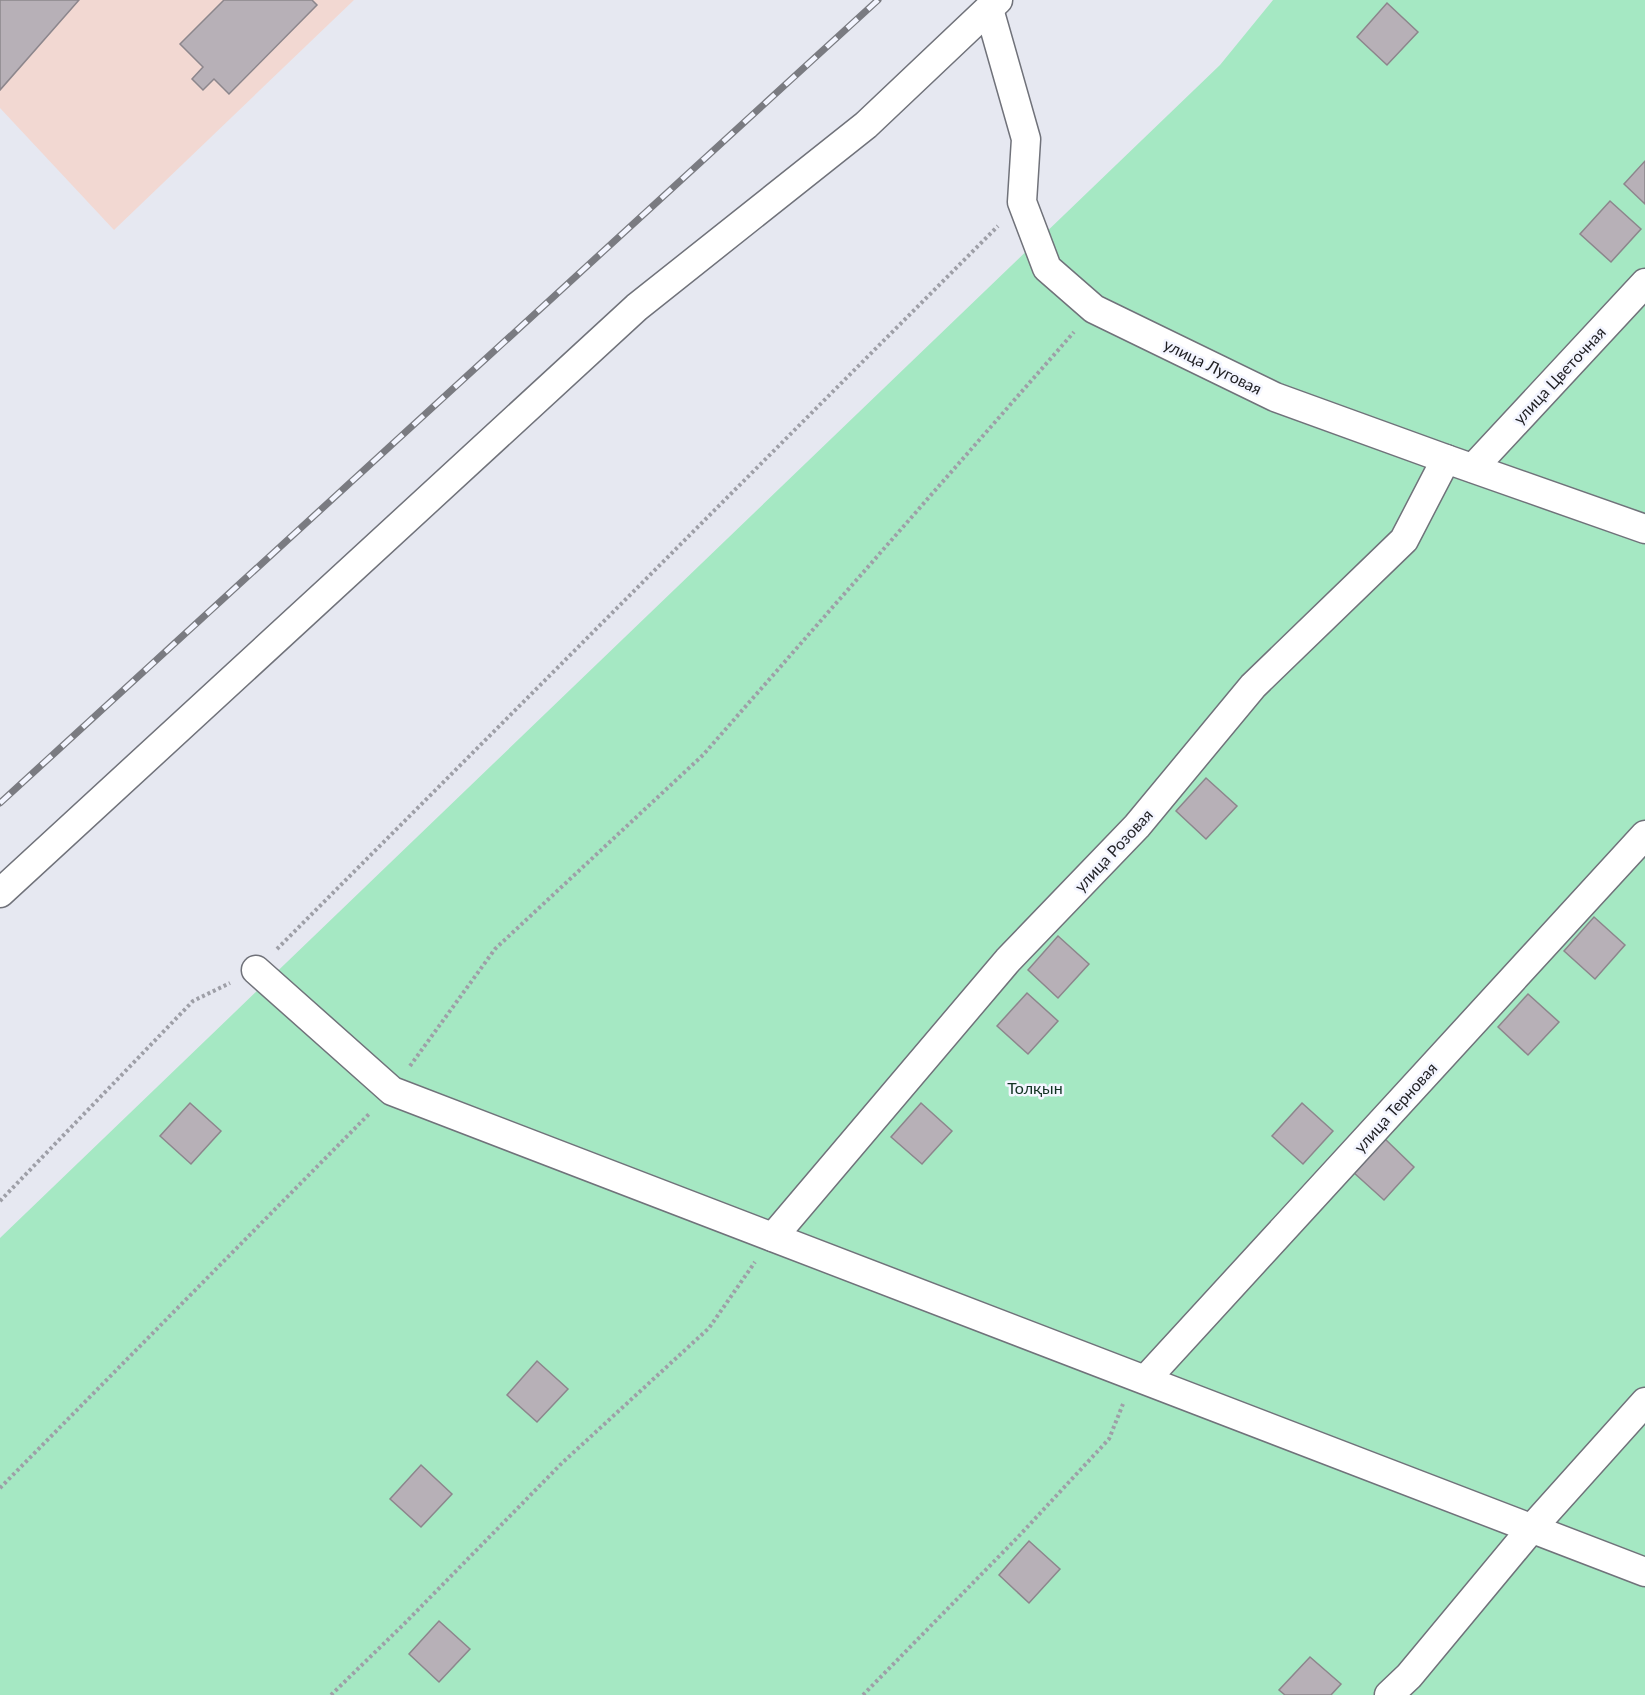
<svg xmlns="http://www.w3.org/2000/svg" width="1645" height="1695" font-family="Lato,sans-serif">
<style>
.industrial{fill:#f2d8d2}
.green{fill:#a5e8c3}
.building{fill:#b7b0b7;stroke:#8c868c;stroke-width:1.5}
.lines{fill:none;stroke-linecap:round;stroke-linejoin:round}
.minor-casing{stroke:#70727a;stroke-width:31}
.path{stroke:#9e9fa7;stroke-width:4;stroke-dasharray:3 3;stroke-linecap:butt}
.minor{stroke:#fff;stroke-width:28}
.rail-casing{stroke:#7a7b81;stroke-width:7}
.rail{stroke:#f3f5ff;stroke-width:4.5;stroke-dasharray:14;stroke-linecap:butt}
.labels{text-anchor:middle;dominant-baseline:central;stroke-width:5;stroke-linejoin:round;paint-order:stroke}
.street-label{font-size:16px;fill:#1f1f23;stroke:#f3f5ff}
.park-label{font-size:16px;fill:#123323;stroke:#f3f5ff}
</style>
<rect width="100%" height="100%" fill="#e6e8f1"/>
<polygon class="industrial" points="0,0 354,0 114,230 0,108"/>
<polygon class="green" points="1273,0 1645,0 1645,1695 0,1695 0,1238 1220,65"/>
<g class="building">
<polygon points="0,0 79,0 0,90"/>
<polygon points="224,0 312,0 317,5 229,94 214,79 203,90 192,79 203,67 180,44"/>
<polygon points="1387,3 1418,32 1387,65 1357,37"/>
<polygon points="1645,161 1645,204 1624,184"/>
<polygon points="1610,201 1641,229 1611,262 1580,234"/>
<polygon points="1206,778 1237,806 1206,839 1176,811"/>
<polygon points="1594,917 1625,945 1595,979 1564,951"/>
<polygon points="1058,936 1089,964 1058,998 1028,970"/>
<polygon points="1027,993 1058,1021 1028,1054 997,1026"/>
<polygon points="1528,994 1559,1022 1528,1055 1498,1027"/>
<polygon points="190,1103 221,1131 191,1164 160,1136"/>
<polygon points="921,1103 952,1131 922,1164 891,1137"/>
<polygon points="1302,1103 1333,1131 1303,1164 1272,1136"/>
<polygon points="1384,1138 1414,1167 1384,1200 1353,1172"/>
<polygon points="537,1361 568,1389 537,1422 507,1395"/>
<polygon points="421,1465 452,1494 421,1527 390,1499"/>
<polygon points="1029,1541 1060,1569 1029,1603 999,1575"/>
<polygon points="439,1621 470,1649 439,1682 409,1654"/>
<polygon points="1310,1657 1341,1684 1331,1695 1285,1695 1279,1690"/>
</g>
<g class="lines">
<g class="minor-casing">
<g id="minor">
<polyline points="989,9 1026,139 1022,202 1047,268 1094,309 1275,397 1446,459 1645,529"/>
<polyline points="1473,468 1645,283"/>
<polyline points="0,893 637,307 866,125 998,0"/>
<polyline points="256,970 392,1091 1645,1572"/>
<polyline points="773,1237 1008,960 1137,826 1253,686 1404,540 1446,459"/>
<polyline points="1146,1379 1645,835"/>
<polyline points="1389,1695 1409,1676 1532,1528 1645,1402"/>
</g>
</g>
<g class="path">
<polyline points="277,949 998,226"/>
<polyline points="410,1066 495,949 703,755 1074,332"/>
<polyline points="0,1201 193,1001 230,983"/>
<polyline points="0,1488 370,1113"/>
<polyline points="331,1695 404,1624 562,1463 709,1328 755,1262"/>
<polyline points="863,1695 1018,1537 1109,1439 1123,1404"/>
</g>
<use href="#minor" class="minor"/>
<g class="rail-casing">
<polyline id="rail" points="0,803 878,0"/>
</g>
<use href="#rail" class="rail"/>
</g>
<g class="labels">
<g class="street-label">
<text transform="translate(1213 366) rotate(26)">улица Луговая</text>
<text transform="translate(1559 375) rotate(-47)">улица Цветочная</text>
<text transform="translate(1113 850) rotate(-47)">улица Розовая</text>
<text transform="translate(1395 1107) rotate(-48)">улица Терновая</text>
</g>
<g class="park-label">
<text x="1035" y="1087">Толқын</text>
</g>
</g>
</svg>
